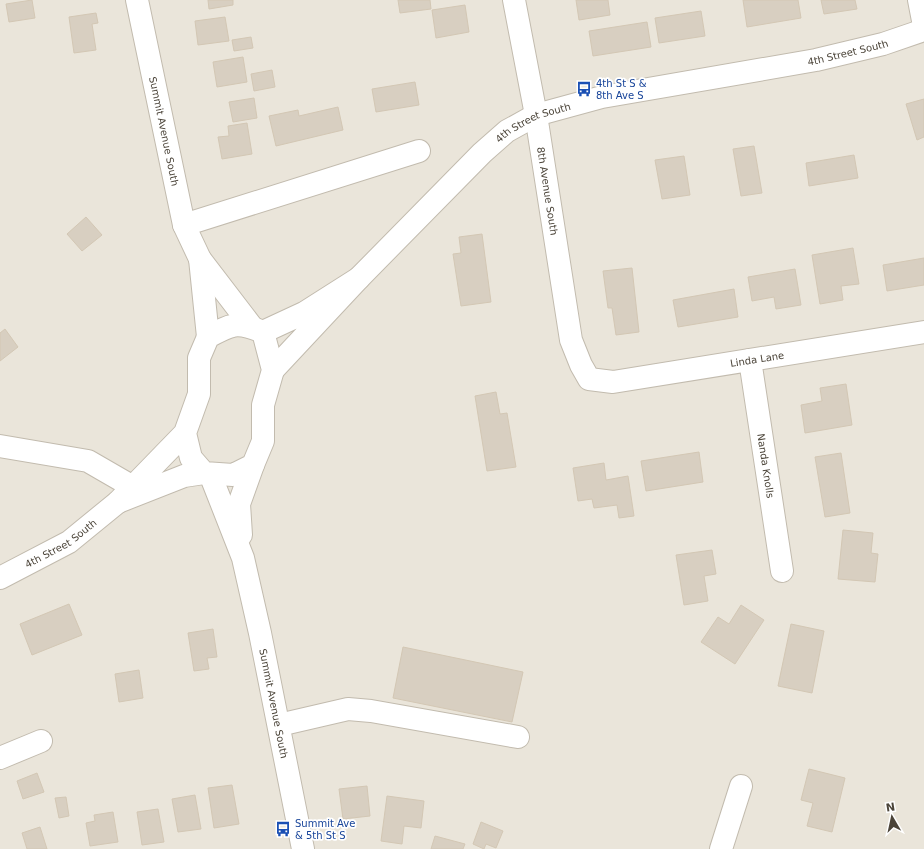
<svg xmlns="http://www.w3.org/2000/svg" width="924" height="849" font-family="'DejaVu Sans',sans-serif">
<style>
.residential{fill:#eae5da}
.building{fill:#d8cfc1;stroke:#d3c7b4}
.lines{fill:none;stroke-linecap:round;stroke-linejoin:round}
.minor-casing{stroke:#c2bbae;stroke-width:24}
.minor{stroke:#fff;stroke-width:22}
.labels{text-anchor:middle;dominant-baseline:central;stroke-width:3.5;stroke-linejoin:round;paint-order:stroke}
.street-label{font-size:10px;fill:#4b4439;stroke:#fff}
.transit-label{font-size:10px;fill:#164399;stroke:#fff;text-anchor:start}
</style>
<rect width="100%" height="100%" fill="#f6f3ec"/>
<rect class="residential" x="0" y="0" width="924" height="849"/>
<g class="building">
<polygon points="32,0 35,18 9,22 6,4"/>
<polygon points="208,0 233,0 233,5 209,9"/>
<polygon points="398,0 430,0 431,9 400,13"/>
<polygon points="576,0 608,0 610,15 579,20"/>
<polygon points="743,0 798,0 801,18 747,27"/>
<polygon points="821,0 855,0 857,9 824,14"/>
<polygon points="465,5 469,32 436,38 432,10"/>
<polygon points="701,11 705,36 659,43 655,18"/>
<polygon points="96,13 98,23 92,24 96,50 74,53 69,17"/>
<polygon points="225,17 229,41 198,45 195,21"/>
<polygon points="647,22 651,47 593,56 589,31"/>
<polygon points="251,37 253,48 234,51 232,40"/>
<polygon points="243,57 247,82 217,87 213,62"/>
<polygon points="272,70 275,87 254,91 251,74"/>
<polygon points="415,82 419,105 376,112 372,89"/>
<polygon points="254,98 257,118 233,122 229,102"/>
<polygon points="924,99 924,137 917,140 906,104"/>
<polygon points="338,107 343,130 276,146 269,116 298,110 299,116"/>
<polygon points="247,123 252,154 222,159 218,137 229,136 228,126"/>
<polygon points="754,146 762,193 741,196 733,149"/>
<polygon points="854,155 858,178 809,186 806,163"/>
<polygon points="684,156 690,195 662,199 655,160"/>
<polygon points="86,217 102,235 82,251 67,234"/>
<polygon points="482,234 491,302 461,306 453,254 461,253 459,237"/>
<polygon points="853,248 859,284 841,286 843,300 820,304 812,255"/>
<polygon points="924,258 924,285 887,291 883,265"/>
<polygon points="632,268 639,332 616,335 612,308 608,308 603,271"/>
<polygon points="795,269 801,305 776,309 774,297 752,301 748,277"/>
<polygon points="734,289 738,317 678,327 673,300"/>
<polygon points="5,329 18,347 0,361 0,333"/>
<polygon points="846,384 852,425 805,433 801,405 822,401 820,388"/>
<polygon points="496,392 500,414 507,413 516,467 487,471 475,396"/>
<polygon points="699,452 703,482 646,491 641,461"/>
<polygon points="841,453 850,513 825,517 815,457"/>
<polygon points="604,463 606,480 628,476 634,516 619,518 617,505 594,508 592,499 578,501 573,468"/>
<polygon points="843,530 873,533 871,553 878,554 875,582 838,579"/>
<polygon points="712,550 716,574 704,576 708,601 684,605 676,555"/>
<polygon points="69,604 82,635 32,655 20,624"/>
<polygon points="741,605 764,620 735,664 701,642 718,617 729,624"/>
<polygon points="791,624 824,631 812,693 778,686"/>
<polygon points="213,629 217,657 207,658 209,669 194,671 188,633"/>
<polygon points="403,647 523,672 512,722 393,698"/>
<polygon points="139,670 143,698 119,702 115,674"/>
<polygon points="809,769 845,778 832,832 807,826 813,803 801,800"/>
<polygon points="37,773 44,792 23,799 17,781"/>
<polygon points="232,785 239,824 214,828 208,788"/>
<polygon points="367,786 370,816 343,819 339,789"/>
<polygon points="195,795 201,829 178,832 172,799"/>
<polygon points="387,796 424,801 421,828 404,826 402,844 381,841"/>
<polygon points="66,797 69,816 59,818 55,798"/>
<polygon points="158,809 164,842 142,845 137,812"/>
<polygon points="113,812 118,842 90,846 86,823 95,821 94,815"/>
<polygon points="481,822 503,831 496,848 486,844 484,849 473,844"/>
<polygon points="40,827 47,849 27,849 22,833"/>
<polygon points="435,836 465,844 463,849 431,849"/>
</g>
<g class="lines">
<g class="minor-casing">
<g id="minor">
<path id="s1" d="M137,0l47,225 16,34 52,68"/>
<path id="s2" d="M514,0l22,115 35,225 10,25 8,14 24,3 311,-50"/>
<polyline points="919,0 924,26"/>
<polyline points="184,225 419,151"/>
<polyline points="200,259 208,337"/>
<path id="s3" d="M359,278l123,-125 25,-22 29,-16 66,-18 214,-37 67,-16 41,-14"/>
<polyline points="263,332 304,313 359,278 273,370"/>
<path id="s4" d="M750,360l32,211"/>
<path d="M185,433l-67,69 66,-26 20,-3 29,2 20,-10 10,-24v-36l10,-35 -10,-38c-26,-11 -32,-8 -55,5l-9,21v36l-14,39 6,25 13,15"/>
<polyline points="0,446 88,461 133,487"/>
<path id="s5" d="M210,474l33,84 17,75 43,216"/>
<polyline points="241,535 239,504 253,465"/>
<path id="s6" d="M0,578l69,-36 49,-40"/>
<polyline points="279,725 348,709 371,711 518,737"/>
<polyline points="0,758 41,741"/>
<polyline points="721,849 741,786"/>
</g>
</g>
<use href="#minor" class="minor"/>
</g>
<defs>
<g id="bus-bare" transform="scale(1.2)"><path d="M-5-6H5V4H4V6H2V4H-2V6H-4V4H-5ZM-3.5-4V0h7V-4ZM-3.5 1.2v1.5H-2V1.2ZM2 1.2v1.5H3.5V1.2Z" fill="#1a4fb4" stroke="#fff" stroke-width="2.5" paint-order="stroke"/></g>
</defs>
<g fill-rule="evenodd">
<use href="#bus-bare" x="584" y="89"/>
<use href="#bus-bare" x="283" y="829"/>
</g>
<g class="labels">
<g class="street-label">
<text stroke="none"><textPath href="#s3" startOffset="560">4th Street South</textPath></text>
<text stroke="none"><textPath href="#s3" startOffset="236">4th Street South</textPath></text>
<text stroke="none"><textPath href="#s1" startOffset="134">Summit Avenue South</textPath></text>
<text stroke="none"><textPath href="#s2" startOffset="194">8th Avenue South</textPath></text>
<text stroke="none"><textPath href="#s2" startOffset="558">Linda Lane</textPath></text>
<text stroke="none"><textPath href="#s4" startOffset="107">Nanda Knolls</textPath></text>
<text stroke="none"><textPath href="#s6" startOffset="70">4th Street South</textPath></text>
<text stroke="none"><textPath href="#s5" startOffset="239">Summit Avenue South</textPath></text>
</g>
<g class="transit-label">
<text x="596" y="83">4th St S &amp;<tspan x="596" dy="12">8th Ave S</tspan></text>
<text x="295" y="823">Summit Ave<tspan x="295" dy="12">&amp; 5th St S</tspan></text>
</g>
</g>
<g transform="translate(892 817) rotate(351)" stroke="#ffffff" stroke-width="3" paint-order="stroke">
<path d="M0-3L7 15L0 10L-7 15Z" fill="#4b4439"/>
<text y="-6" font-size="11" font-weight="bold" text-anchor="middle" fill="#4b4439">N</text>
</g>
</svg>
